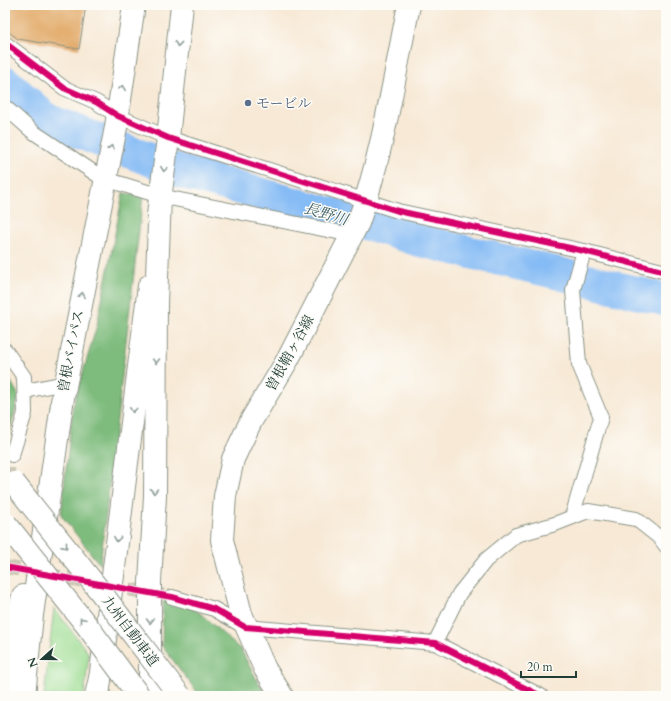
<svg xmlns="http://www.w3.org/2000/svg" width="671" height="701" font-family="Cardo,'Noto Serif JP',serif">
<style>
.green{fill:#9ddd93;stroke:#5e8d64}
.forest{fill:#7ebc7d;stroke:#4e7c58}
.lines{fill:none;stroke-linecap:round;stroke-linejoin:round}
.river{stroke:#86bcf5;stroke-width:33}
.building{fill:#e3ad6e}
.minor-tunnel{stroke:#ccc7b6;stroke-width:14;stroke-dasharray:14 7;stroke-linecap:butt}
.minor-casing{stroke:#8b9385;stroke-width:16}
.primary-casing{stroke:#8b9385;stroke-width:24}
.trunk-casing{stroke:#8b9385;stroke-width:24}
.motorway-casing{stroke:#8b9385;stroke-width:24}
.minor{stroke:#fff;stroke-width:14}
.primary{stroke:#fff;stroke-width:22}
.trunk{stroke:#fff;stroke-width:22}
.motorway{stroke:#fff;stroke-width:22}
.motorway-bridge-casing{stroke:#8b9385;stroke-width:24;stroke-linecap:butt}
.motorway-bridge{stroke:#fff;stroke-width:22}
.cycleway-casing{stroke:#fdfcf7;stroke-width:8}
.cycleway{stroke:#d6006c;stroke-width:6}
.oneway{stroke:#8f9e9a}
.service-dot{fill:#5c6f8a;stroke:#fdfcf7;stroke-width:1.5}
.labels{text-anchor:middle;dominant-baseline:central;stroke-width:3;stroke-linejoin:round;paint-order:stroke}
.service-label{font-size:14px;fill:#4e5e75;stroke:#fdfcf7;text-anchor:start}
.street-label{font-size:14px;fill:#1f3d34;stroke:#fdfcf7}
.water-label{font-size:15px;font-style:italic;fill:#395d64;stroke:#fdfcf7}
</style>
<rect width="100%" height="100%" fill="#fdfcf7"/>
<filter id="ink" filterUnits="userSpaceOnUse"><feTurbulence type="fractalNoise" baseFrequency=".025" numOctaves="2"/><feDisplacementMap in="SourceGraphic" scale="8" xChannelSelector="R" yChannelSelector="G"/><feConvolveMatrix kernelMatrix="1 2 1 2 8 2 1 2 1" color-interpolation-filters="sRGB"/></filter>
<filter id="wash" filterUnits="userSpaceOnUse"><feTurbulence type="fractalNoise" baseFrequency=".012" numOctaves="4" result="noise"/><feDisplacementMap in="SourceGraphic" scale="16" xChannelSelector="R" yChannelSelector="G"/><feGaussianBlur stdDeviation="0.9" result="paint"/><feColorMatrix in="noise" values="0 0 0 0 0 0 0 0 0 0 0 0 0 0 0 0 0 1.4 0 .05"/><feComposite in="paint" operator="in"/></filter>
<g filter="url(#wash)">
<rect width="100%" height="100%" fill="#f7e9d6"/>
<polygon class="green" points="54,608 89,654 84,696 44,696"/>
<g class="forest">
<polygon points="123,193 143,196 100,565 61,515 73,406 97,325"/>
<polygon points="5,371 19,396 5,448"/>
<polygon points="163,601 187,606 200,613 241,650 257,680 267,696 200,696 162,646"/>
</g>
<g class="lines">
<polyline class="river" points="5,82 47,120 182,172 382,228 418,240 549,271 666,300"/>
</g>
<g id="blocks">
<polygon class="building" points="5,5 86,5 79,49 18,39 5,29"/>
</g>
</g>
<g filter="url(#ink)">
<use href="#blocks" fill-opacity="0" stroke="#8b9385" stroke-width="1"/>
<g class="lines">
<g class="minor-tunnel">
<polyline points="5,480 12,455"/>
<polyline points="5,567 172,597"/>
</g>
<g class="minor-casing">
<g id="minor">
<polyline points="5,43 64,88 96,102 118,116 168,138 398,211 584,251 666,272"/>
<polyline points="5,107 32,131 102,178 160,196 352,235"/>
<polyline points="5,350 24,377 25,413 12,455"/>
<polyline points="25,391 65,383"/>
<polyline points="572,517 601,417 579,364 573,290 584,251"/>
<polyline points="172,597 214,609 245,627 435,643 541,696"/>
<polyline points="435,643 459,594 486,560 516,535 555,524 588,511 636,519 660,538 666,546"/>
</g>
</g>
<g class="primary-casing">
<path id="primary" d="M282,696l-17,-27 -24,-55 -19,-74 3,-44 8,-37 18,-38 37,-62 70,-136c25,-70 36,-145 51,-218"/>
</g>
<g class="trunk-casing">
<g id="trunk">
<polyline points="158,215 168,138 182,5"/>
<polyline points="62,402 116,127 134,5"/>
<polyline points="6,696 14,650"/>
<polyline points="98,696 149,286"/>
</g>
</g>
<g class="motorway-casing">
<g id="motorway">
<polyline points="5,669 23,596"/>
<polyline points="24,696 32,615 65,383"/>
<polyline points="96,696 100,678"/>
<polyline points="150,696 150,582 155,496 156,304 160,196"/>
</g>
</g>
<use href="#minor" class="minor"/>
<use href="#primary" class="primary"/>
<use href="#trunk" class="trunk"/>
<use href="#motorway" class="motorway"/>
<g class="motorway-bridge-casing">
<g id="motorway-bridge">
<polyline points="14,483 103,595 180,696"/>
<polyline points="6,524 88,627 139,696"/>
</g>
</g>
<use href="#motorway-bridge" class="motorway-bridge"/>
<g class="cycleway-casing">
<g id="cycleway">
<polyline points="5,43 64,88 96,102 118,116 168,138 398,211 584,251 666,272"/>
<polyline points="5,567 172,597 214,609 245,627 435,643 541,696"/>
</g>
</g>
<use href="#cycleway" class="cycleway"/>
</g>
<defs><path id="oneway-chevron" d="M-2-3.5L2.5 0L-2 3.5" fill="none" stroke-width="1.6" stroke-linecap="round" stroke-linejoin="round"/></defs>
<g class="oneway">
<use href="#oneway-chevron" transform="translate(178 44) rotate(96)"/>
<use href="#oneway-chevron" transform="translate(122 88) rotate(-82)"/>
<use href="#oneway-chevron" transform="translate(111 148) rotate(-77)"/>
<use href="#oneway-chevron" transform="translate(164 169) rotate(98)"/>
<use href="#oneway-chevron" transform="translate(82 295) rotate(-79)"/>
<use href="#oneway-chevron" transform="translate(156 361) rotate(90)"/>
<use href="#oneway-chevron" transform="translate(133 410) rotate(97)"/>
<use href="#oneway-chevron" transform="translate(154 491) rotate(91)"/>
<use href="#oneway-chevron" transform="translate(117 539) rotate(97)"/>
<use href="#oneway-chevron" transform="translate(65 546) rotate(51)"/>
<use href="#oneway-chevron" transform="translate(82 620) rotate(-128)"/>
<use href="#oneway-chevron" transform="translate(150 621) rotate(90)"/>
</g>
</g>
<circle class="service-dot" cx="248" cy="103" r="4"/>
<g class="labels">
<g class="service-label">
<text x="256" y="103">モービル</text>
</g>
<g class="street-label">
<text transform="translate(71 351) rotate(-79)">曽根バイパス</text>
<text transform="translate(290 353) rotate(-61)">曽根鞘ヶ谷線</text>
<text transform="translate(130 631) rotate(53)">九州自動車道</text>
</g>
<g class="water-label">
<text transform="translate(326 214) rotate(16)">長野川</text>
</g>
</g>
<rect width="671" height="701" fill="none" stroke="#fdfcf7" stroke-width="20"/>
<g transform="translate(42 659) rotate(249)" stroke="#fdfcf7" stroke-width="3" paint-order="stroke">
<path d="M0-3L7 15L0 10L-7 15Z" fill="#1f3d34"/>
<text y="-6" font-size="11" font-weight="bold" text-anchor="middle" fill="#1f3d34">N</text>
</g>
<path d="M521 671v6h55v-6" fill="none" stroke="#1f3d34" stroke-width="2"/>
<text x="527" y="671" font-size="12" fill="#1f3d34" stroke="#fdfcf7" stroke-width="3" paint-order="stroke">20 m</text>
</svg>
